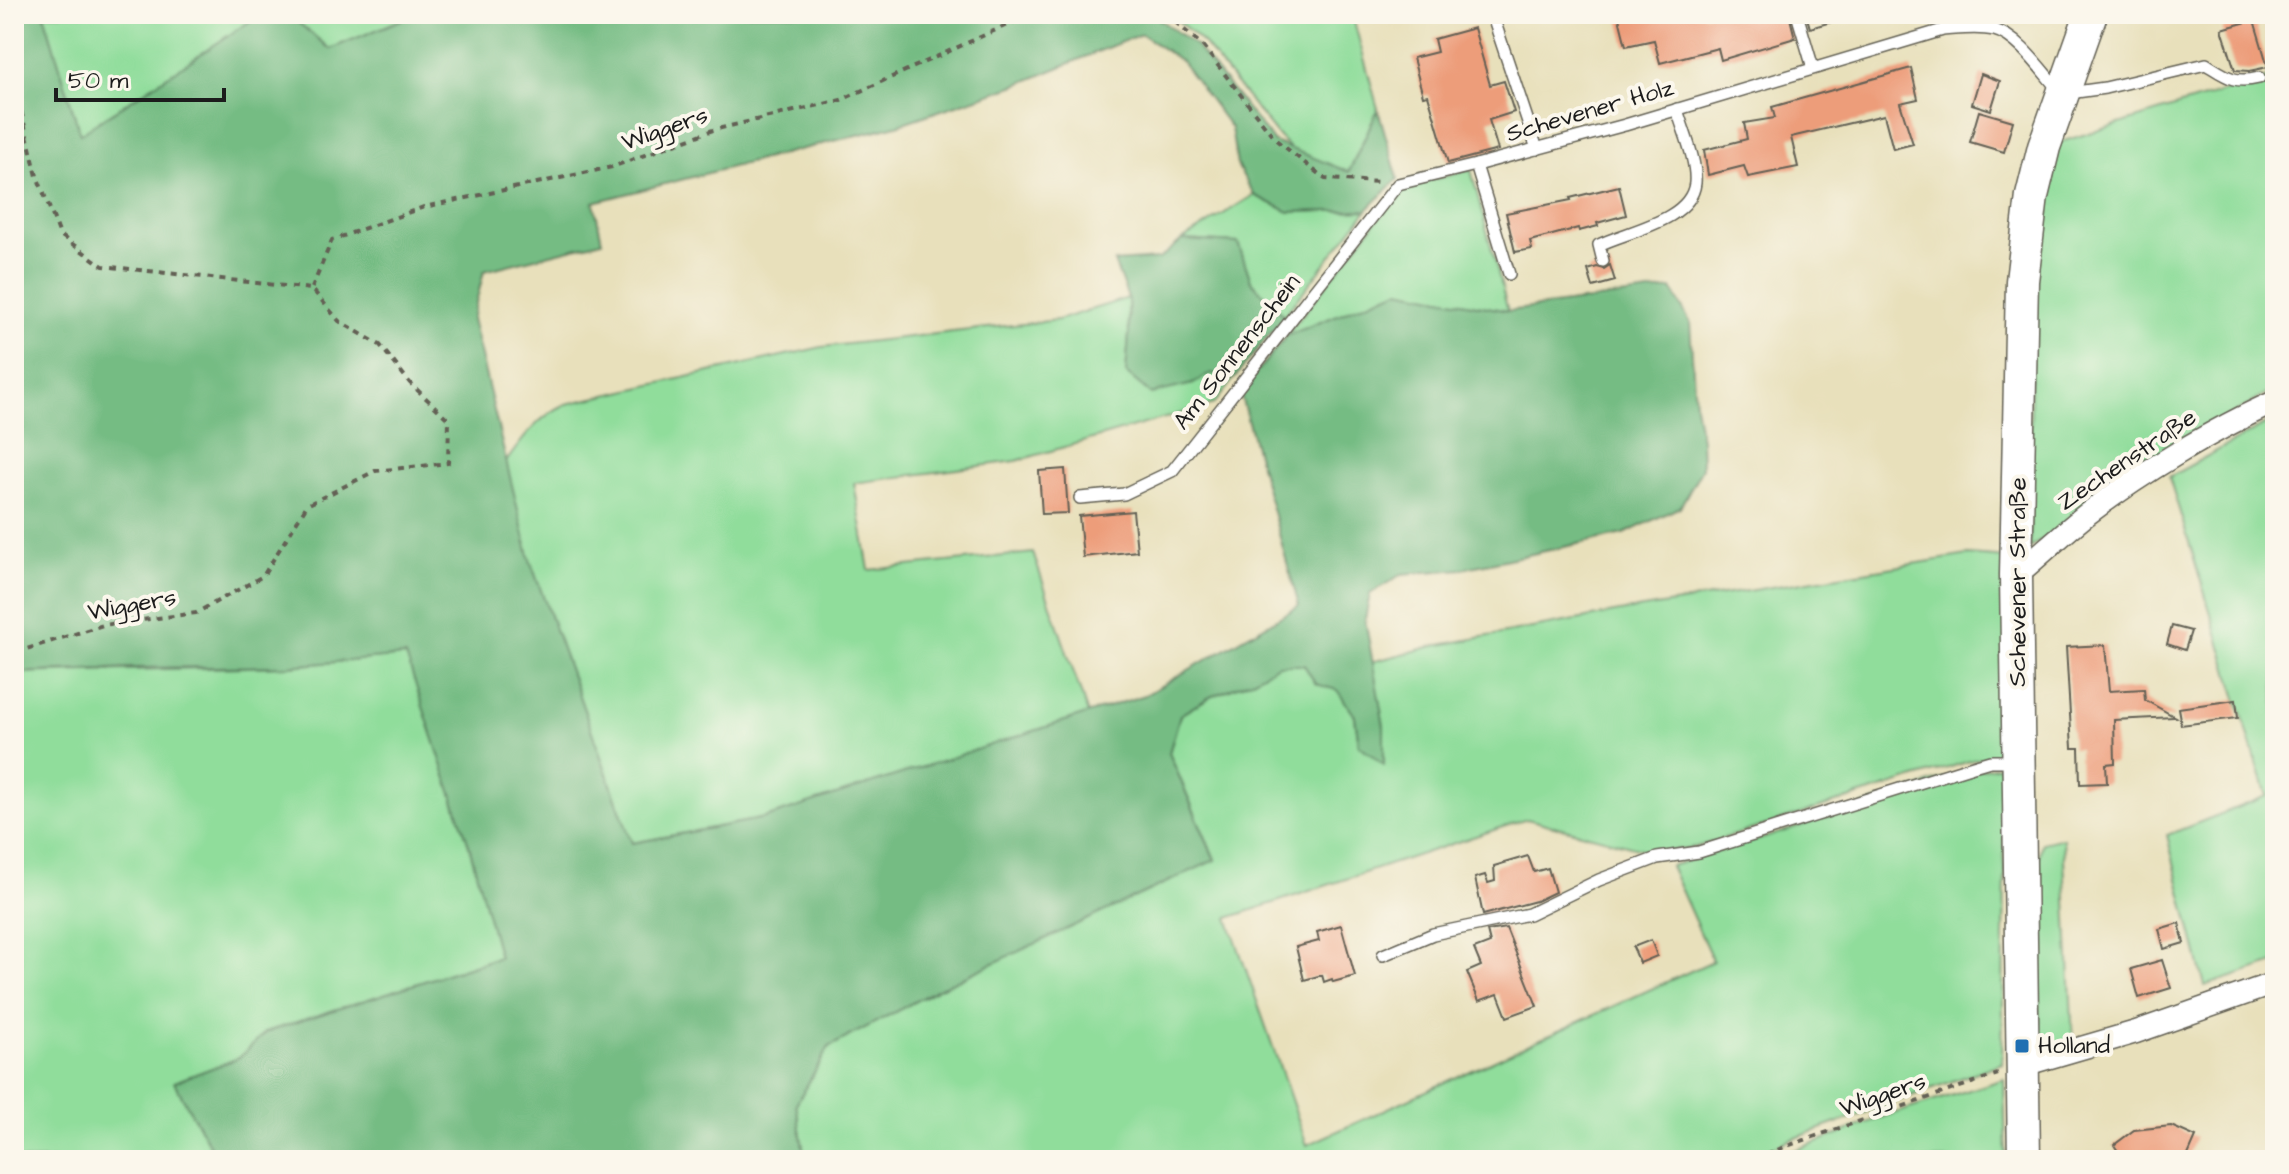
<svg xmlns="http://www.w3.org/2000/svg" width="2289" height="1174" font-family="'Architects Daughter',sans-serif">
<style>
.green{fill:#90dd9b;stroke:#567c5c;stroke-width:2}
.forest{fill:#74bc83;stroke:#486c50;stroke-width:2}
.building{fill:#ed9d7a}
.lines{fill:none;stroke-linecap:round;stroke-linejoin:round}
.service-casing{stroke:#636154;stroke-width:14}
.minor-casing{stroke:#636154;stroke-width:25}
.secondary-casing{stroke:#636154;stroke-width:35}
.path{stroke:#636154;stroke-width:4;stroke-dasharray:6 6;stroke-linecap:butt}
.service{stroke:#fff;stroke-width:11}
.minor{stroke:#fff;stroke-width:22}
.secondary{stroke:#fff;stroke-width:32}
.poi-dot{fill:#1f6fb2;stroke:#fbf7ec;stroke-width:3}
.labels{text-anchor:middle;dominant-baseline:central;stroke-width:8;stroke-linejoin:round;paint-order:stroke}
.street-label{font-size:24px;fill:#1c1c1c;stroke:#fbf7ec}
.poi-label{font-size:24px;fill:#1c1c1c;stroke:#fbf7ec;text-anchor:start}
</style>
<rect width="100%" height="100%" fill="#fbf7ec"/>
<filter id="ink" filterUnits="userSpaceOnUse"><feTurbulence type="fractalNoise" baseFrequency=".0125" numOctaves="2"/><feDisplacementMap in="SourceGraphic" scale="16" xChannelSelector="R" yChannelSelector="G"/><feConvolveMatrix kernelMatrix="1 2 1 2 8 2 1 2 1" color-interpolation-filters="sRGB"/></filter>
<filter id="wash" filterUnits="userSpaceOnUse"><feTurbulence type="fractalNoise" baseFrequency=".006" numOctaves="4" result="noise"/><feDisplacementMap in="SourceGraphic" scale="32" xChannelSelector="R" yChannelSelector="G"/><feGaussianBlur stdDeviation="1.8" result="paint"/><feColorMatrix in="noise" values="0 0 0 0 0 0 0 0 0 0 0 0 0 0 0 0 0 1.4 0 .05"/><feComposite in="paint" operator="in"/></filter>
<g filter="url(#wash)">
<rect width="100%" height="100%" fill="#e8e0bb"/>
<g class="green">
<polygon points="44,14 261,14 80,134"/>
<polygon points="288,14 415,14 330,49"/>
<polygon points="1170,14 1352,14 1378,109 1349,171 1345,172 1293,151 1279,137 1204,44"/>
<polygon points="2275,76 2275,389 2157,460 2030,548 2031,307 2041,204 2057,143"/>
<polygon points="1471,170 1508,311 1399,290 1286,336 1403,187"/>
<polygon points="1254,195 1289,212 1367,210 1284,316 1251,281 1238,243 1182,240"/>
<path d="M1128,298l1,36 -3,39 25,20 42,-9 18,-11 22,7 -19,24 -198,57 -162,22 15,87 164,-17 55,161 -323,104 -133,25 -102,-283 -24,-98c18,-25 32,-45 60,-58l256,-57 236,-27z"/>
<polygon points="2275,419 2275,963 2205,986 2167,835 2267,796 2169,477"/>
<polygon points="1968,555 2008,558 2006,753 1973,760 1696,847 1657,853 1527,819 1228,918 1307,1145 1713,961 1670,866 1755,841 1961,773 2000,766 2005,870 2002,1063 1782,1143 1745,1160 805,1160 796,1104 829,1047 938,989 1215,859 1169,753 1180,715 1210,697 1254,679 1278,665 1304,665 1316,684 1337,689 1355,716 1359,745 1384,726 1371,662 1434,646 1631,610"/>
<polygon points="407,656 469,845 499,957 266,1032 239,1058 174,1082 218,1160 14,1160 14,673 288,666"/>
<polygon points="2063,838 2073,1041 2061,1049 2040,1044 2036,867 2042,843"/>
<polygon points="2004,1079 2006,1160 1769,1160 1883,1117"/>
</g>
<g class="forest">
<polygon points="14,14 44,14 80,134 261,14 288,14 330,49 415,14 1152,14 1196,46 1274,142 1349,172 1378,109 1398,179 1367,210 1289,212 1254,195 1237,165 1231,128 1181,61 1141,34 1019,84 897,125 594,202 602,241 484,271 472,319 530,560 632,843 765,818 1145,695 1299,606 1240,393 1286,336 1399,290 1508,311 1672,289 1690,322 1695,405 1701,440 1702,468 1680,507 1624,534 1462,569 1402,574 1370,594 1365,619 1384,726 1384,765 1359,745 1355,716 1337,690 1316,684 1304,665 1278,665 1254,679 1210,697 1180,715 1169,753 1215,860 938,989 829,1047 796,1104 805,1160 218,1160 174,1082 239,1058 266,1032 499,957 469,845 406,656 288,666 131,668 14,673"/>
<polygon points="1182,240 1238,243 1251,281 1284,316 1233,380 1211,373 1193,384 1151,394 1126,373 1129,334 1128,298 1114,262 1159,259"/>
</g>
<g id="blocks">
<g class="building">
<polygon points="1618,14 1789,14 1795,38 1721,60 1718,48 1660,63 1654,40 1626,46"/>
<polygon points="1806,14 1841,14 1842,19 1810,28"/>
<polygon points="2254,20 2268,67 2249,71 2235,70 2222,29"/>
<polygon points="1474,28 1490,85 1504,81 1514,112 1489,120 1498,150 1448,163 1428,95 1423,96 1413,58 1437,52 1434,39"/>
<polygon points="1911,68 1918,99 1900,103 1913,144 1893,149 1884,115 1791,137 1798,167 1748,177 1744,166 1708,175 1704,150 1747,139 1744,123 1775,118 1772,107"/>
<polygon points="1981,74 2000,81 1991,110 1972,104"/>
<polygon points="1979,111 2013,121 2004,152 1970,142"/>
<polygon points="1619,186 1626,215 1597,223 1598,226 1579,231 1578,228 1530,241 1532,249 1515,252 1506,213 1571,200 1570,198"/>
<polygon points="1610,265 1615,281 1593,287 1588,270 1597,267 1604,269"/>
<polygon points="1065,469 1068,513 1042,514 1039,471"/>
<polygon points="1133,511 1137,551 1083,557 1079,516"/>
<polygon points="2172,626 2191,631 2185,650 2167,644"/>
<polygon points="2105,645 2109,691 2144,689 2145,700 2175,717 2114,720 2115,763 2106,764 2107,783 2080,784 2079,748 2072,748 2066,647"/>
<polygon points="2236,700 2238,718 2181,725 2178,708"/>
<polygon points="1528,856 1534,872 1548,868 1555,892 1536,901 1483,915 1475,878 1485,875 1488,883 1495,881 1494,866"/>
<polygon points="2179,923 2184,943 2164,949 2159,929"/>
<polygon points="1341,925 1355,976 1333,982 1332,979 1324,982 1322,975 1304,980 1296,947 1319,941 1317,932"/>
<polygon points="1506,928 1537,1006 1507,1017 1498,994 1479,1001 1467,972 1481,966 1474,949 1490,943 1487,931"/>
<polygon points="1651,940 1657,956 1640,963 1633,947"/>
<polygon points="2162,960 2171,988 2139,998 2131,969"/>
<polygon points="2171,1126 2196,1137 2186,1160 2172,1154 2145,1157 2140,1160 2124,1160 2114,1145 2134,1130"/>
</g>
</g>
</g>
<g filter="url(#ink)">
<use href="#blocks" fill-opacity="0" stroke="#636154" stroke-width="2"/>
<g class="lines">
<g class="service-casing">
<g id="service">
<polyline points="1492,14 1537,149"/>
<polyline points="1797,14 1813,68"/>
<polyline points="1476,165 1509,274"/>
<path d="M1603,261l-4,-16c28,-14 92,-24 96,-62 2,-23 -12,-52 -18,-74"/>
<path d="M1080,498l44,-4 48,-23 226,-287 78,-19 149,-40 318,-95c17,-1 34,-4 51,0 25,6 50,44 68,64l43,-6 101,-24c21,13 28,20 53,14"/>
<polyline points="1383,955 1433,934 1529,914 1599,880 1657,858 1699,852 1973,766 1990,761 2015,761"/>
</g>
</g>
<g class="minor-casing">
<g id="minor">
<path d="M2016,575c24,-20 46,-41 70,-60 52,-40 129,-87 189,-113"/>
<polyline points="2023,1065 2136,1032 2275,983"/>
</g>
</g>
<g class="secondary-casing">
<polyline id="secondary" points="2024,1160 2016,575 2022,281 2032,196 2044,147 2091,14"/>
</g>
<g class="path">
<polyline points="1166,14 1202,45 1276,140 1325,179 1379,182"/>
<polyline points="14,64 17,94 37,176 60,235 103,266 312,289 339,321 380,345 410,383 449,420 448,463 375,471 307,505 263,576 196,613 103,625 14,653"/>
<polyline points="312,288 332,240 424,207 612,167 713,130 841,100 1020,19 1052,14"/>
<polyline points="1756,1160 1784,1147 1998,1074"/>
</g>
<use href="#service" class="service"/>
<use href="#minor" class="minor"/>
<use href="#secondary" class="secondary"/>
</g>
</g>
<rect class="poi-dot" x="2014" y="1038" width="16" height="16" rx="4"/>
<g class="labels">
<g class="street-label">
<text transform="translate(1590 111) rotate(-16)">Schevener Holz</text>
<text transform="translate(665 129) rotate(-19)">Wiggers</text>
<text transform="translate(1237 352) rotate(-52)">Am Sonnenschein</text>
<text transform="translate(2127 460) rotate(-34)">Zechenstraße</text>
<text transform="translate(2018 582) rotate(-90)">Schevener Straße</text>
<text transform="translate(132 605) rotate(-10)">Wiggers</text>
<text transform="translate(1883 1095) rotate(-19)">Wiggers</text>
</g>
<g class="poi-label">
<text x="2038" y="1046">Holland</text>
</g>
</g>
<rect width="2289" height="1174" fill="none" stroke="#fbf7ec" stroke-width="48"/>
<path d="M56 88v12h168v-12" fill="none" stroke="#1c1c1c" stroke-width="4"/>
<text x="68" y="88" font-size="24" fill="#1c1c1c" stroke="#fbf7ec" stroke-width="6" paint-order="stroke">50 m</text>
</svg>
